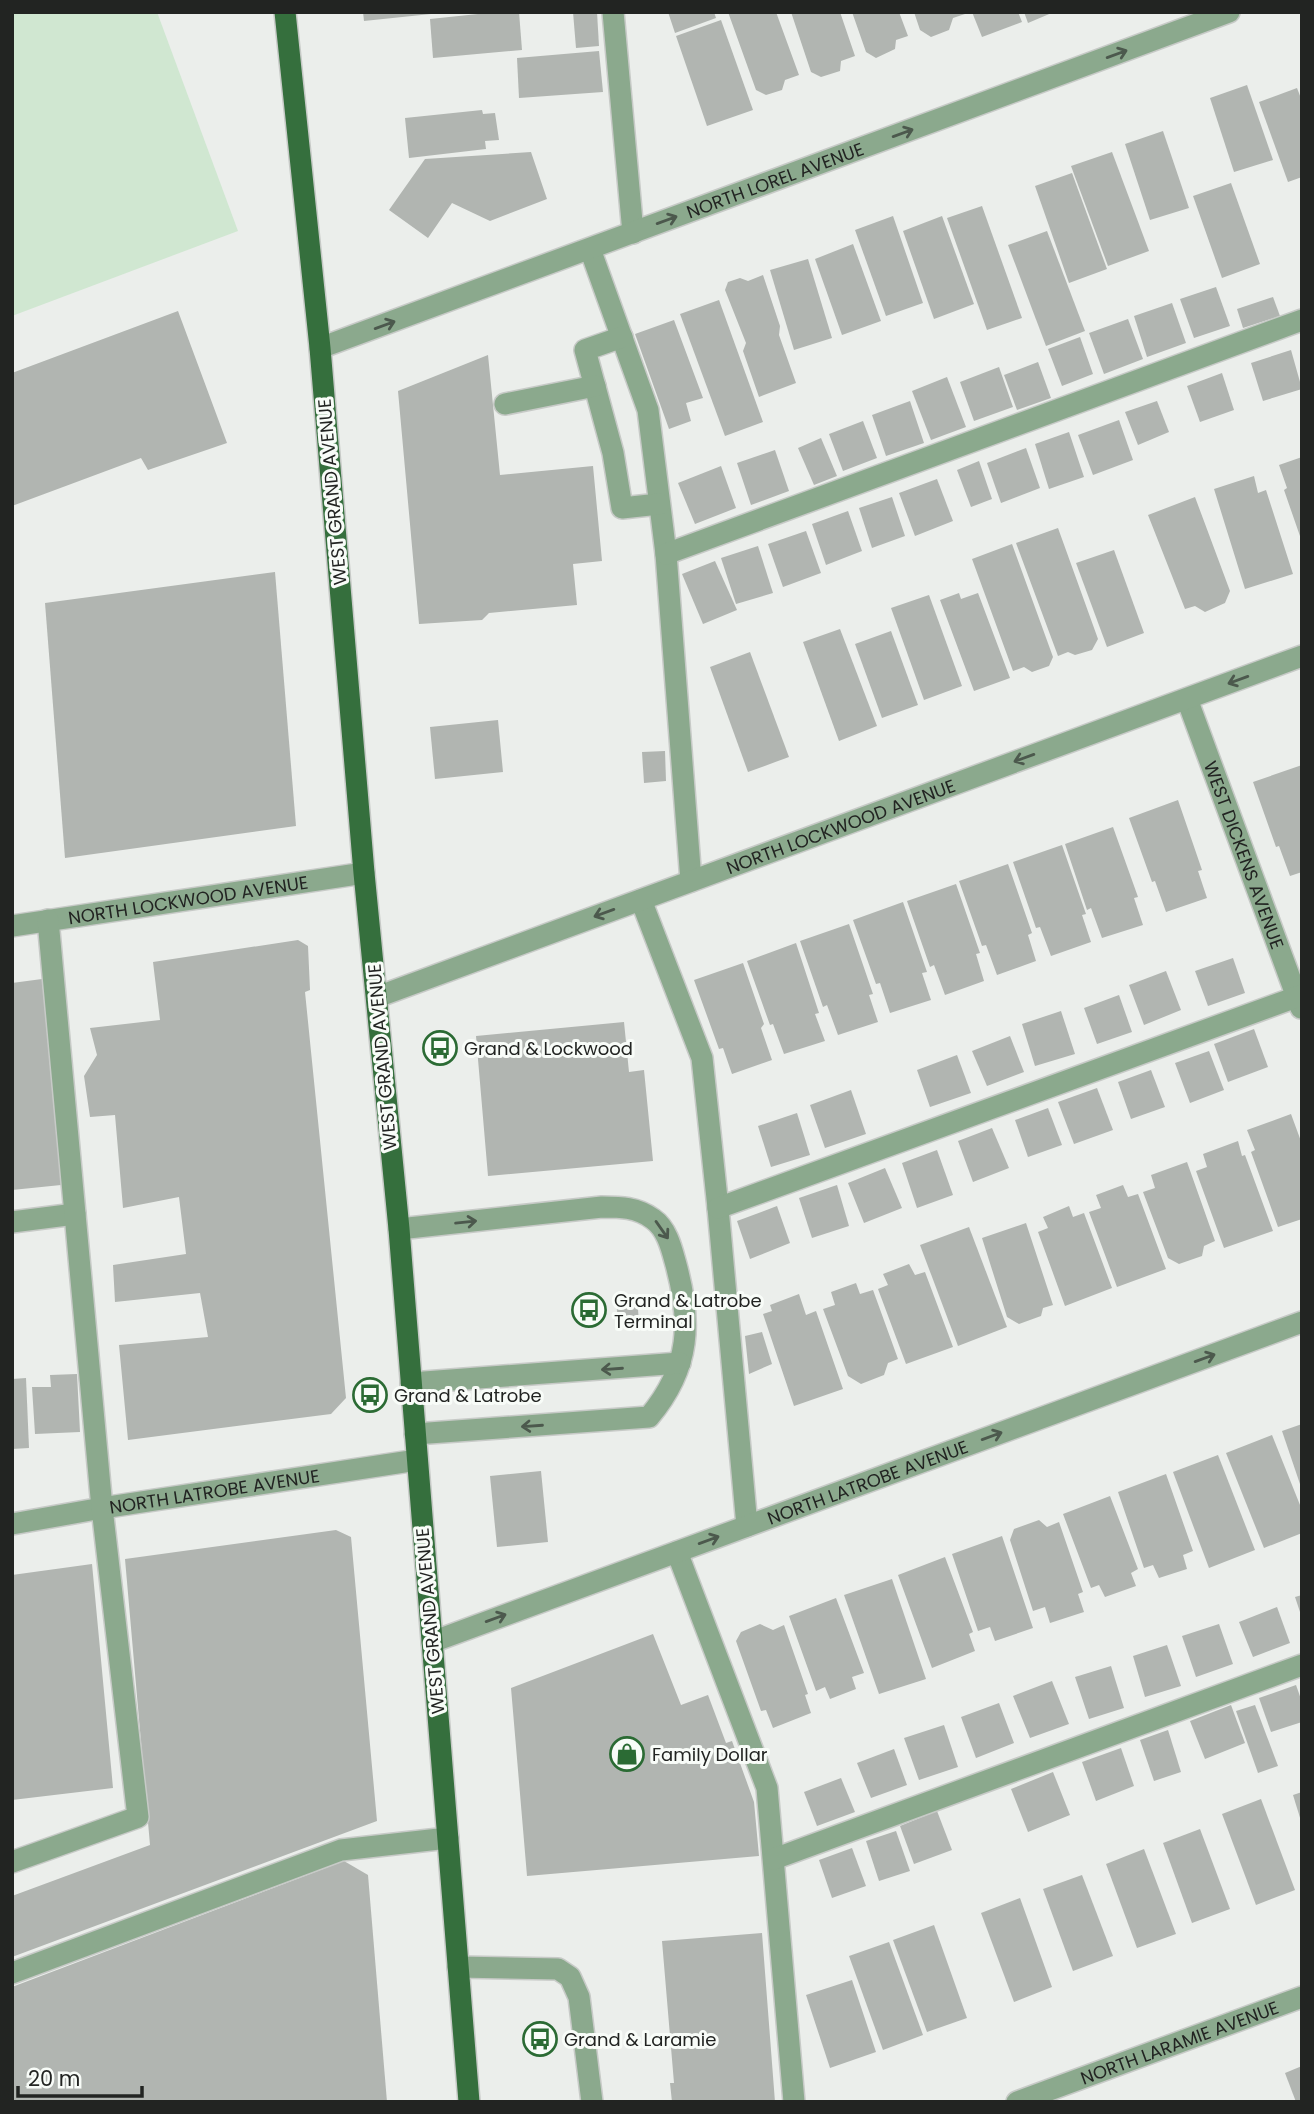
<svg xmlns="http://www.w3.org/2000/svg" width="1314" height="2114" font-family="Poppins,sans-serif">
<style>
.pitch{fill:#d0e7d1}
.building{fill:#b1b5b1}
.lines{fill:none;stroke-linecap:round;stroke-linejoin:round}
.minor-casing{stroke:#c7cac7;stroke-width:24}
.major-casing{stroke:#c7cac7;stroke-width:24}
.minor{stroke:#8ba98d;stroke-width:21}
.major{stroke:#356f3d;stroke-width:21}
.oneway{stroke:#4c594d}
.labels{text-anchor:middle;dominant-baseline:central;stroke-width:6;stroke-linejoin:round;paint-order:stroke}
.street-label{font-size:18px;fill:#222422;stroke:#f8fcf8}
.poi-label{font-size:18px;fill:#222422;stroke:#f8fcf8;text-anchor:start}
</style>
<rect width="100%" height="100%" fill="#ebeeeb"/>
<polygon class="pitch" points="12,12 157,12 238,231 12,316"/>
<g class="building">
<polygon points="363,12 431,12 431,14 364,21"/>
<polygon points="497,12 519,12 522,50 433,58 430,19"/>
<polygon points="573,12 597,12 599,46 576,48"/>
<polygon points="668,12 714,12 716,18 675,33"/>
<polygon points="728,12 776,12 799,75 785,80 782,90 766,95 756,90"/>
<polygon points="791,12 840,12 855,56 841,61 840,71 821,77 811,72"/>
<polygon points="852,12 899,12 908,36 896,40 895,49 876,58 866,52"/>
<polygon points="914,12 968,12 968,13 953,18 949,30 931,37 920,30"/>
<polygon points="972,12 1018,12 1022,22 982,37"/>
<polygon points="1024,12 1054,12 1028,23"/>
<polygon points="721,20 753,110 707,126 676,36"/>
<polygon points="599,51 603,92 519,98 517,58"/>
<polygon points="1247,85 1273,160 1234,172 1210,98"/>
<polygon points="1297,88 1302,101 1302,177 1288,182 1259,102"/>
<polygon points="482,110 483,114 495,113 499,140 485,141 486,149 409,158 405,118"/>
<polygon points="1163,131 1189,208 1150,220 1125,144"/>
<polygon points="531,152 547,199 490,221 452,203 428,238 389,210 425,159"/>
<polygon points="1112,152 1149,251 1108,266 1071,166"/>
<polygon points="1072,173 1107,269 1069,283 1035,186"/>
<polygon points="1231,183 1260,264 1222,278 1193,196"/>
<polygon points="982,206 1022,318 987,330 947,218"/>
<polygon points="893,216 923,303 886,316 855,230"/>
<polygon points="942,216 974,304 934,319 903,231"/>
<polygon points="1047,231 1085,331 1046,346 1008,245"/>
<polygon points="853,244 881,321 842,335 815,259"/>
<polygon points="808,259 832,338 794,350 770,270"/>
<polygon points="763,275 780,326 779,335 796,383 759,397 743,351 746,343 725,290 728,282 740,278 748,281"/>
<polygon points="1216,287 1230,326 1194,338 1180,299"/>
<polygon points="1273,297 1280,316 1243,328 1237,309"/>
<polygon points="719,300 763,422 725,436 680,314"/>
<polygon points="1172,303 1186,343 1147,357 1134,316"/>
<polygon points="178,311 227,443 148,470 141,458 12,506 12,373"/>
<polygon points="1128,319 1143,359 1104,374 1089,333"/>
<polygon points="674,320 703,398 686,403 691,421 669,429 635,334"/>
<polygon points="1080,337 1093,374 1062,386 1048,349"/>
<polygon points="1291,350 1302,389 1263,401 1251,363"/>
<polygon points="488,355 500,475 593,466 602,561 573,564 577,605 489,613 482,620 419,624 398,391"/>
<polygon points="1038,362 1051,398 1017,410 1004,375"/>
<polygon points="999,367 1013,407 974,421 960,382"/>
<polygon points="1222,373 1234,410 1200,422 1187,386"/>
<polygon points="947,377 966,427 931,440 912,391"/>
<polygon points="910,401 924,443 886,456 872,415"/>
<polygon points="1157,401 1169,432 1138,445 1125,412"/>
<polygon points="1119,420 1133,460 1093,475 1078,435"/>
<polygon points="863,421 877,458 843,471 829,434"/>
<polygon points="1069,432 1084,477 1049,489 1035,444"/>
<polygon points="821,438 837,476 814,485 798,448"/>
<polygon points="1026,448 1040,488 1001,503 987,463"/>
<polygon points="775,450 789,491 751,505 737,463"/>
<polygon points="1302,457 1302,539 1301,539 1284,490 1287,488 1279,465"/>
<polygon points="979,461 992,499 971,507 957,470"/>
<polygon points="721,466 736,508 695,524 678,483"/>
<polygon points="1254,476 1258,493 1266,490 1293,574 1245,589 1214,489"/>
<polygon points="937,479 953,521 915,536 899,493"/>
<polygon points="892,497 905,536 872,548 859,508"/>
<polygon points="1195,497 1230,591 1225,603 1205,612 1195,606 1185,609 1148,515"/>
<polygon points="848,511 862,551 826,565 812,524"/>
<polygon points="1058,528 1098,639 1092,650 1075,655 1068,652 1058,656 1016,543"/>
<polygon points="806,531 821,573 783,587 768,544"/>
<polygon points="1012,544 1053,657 1049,666 1032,672 1024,667 1013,671 972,559"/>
<polygon points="758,546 773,593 736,604 721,558"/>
<polygon points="1114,550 1144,633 1107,647 1076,563"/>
<polygon points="715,561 737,610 703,624 682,574"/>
<polygon points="275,572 296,826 65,858 45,603"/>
<polygon points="959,593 961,599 978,593 1010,678 974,691 940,600"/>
<polygon points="929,595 962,686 924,700 891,608"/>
<polygon points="840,629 877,726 839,741 803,642"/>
<polygon points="891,631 918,705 882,718 855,644"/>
<polygon points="750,652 789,757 748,772 710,667"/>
<polygon points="498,720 503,772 435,779 430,727"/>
<polygon points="665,751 666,781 644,783 642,752"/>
<polygon points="1302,765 1302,872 1290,876 1279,846 1276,847 1253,782"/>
<polygon points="1178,800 1202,870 1198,871 1207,898 1166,912 1155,881 1152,882 1129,818"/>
<polygon points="1113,827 1138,897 1134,898 1143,925 1102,938 1091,908 1087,910 1065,844"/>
<polygon points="1062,845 1086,914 1082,915 1091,942 1051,956 1040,927 1036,928 1013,862"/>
<polygon points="1008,864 1032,933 1028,935 1036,961 997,975 986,945 982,946 959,881"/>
<polygon points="956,884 980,953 976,954 984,981 945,995 934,965 930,967 907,901"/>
<polygon points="903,902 927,972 922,973 931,1000 890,1013 880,983 876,984 853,920"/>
<polygon points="849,924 873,994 869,995 878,1022 838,1035 827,1005 823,1007 800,941"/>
<polygon points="298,940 308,946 310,990 305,992 346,1398 331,1414 128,1440 119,1345 208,1337 200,1293 115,1302 113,1265 186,1254 179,1197 123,1208 115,1115 90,1117 84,1076 97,1055 90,1028 160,1020 153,962"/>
<polygon points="796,943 819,1013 815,1014 825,1041 784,1054 773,1024 770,1025 747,961"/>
<polygon points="1233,958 1245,993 1208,1006 1195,971"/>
<polygon points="743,963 764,1024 761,1028 772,1060 732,1074 723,1048 719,1049 694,980"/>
<polygon points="1166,971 1181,1010 1144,1025 1129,985"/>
<polygon points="42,979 61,1185 12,1190 12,983"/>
<polygon points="1119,995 1132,1032 1097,1044 1084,1008"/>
<polygon points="1061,1011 1075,1054 1035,1066 1022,1024"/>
<polygon points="624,1022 629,1072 644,1070 653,1161 488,1176 476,1036"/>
<polygon points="1254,1029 1268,1067 1228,1082 1214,1044"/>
<polygon points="1010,1036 1024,1072 987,1086 972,1051"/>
<polygon points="1209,1051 1224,1090 1190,1103 1175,1063"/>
<polygon points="957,1055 971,1093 930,1107 917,1070"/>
<polygon points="1151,1070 1165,1107 1131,1119 1118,1082"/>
<polygon points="1097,1088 1113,1130 1074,1144 1058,1102"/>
<polygon points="851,1090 866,1134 825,1148 810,1105"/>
<polygon points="1048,1108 1062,1145 1028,1157 1015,1120"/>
<polygon points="797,1113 810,1155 771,1167 758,1126"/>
<polygon points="1291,1114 1302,1144 1302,1219 1278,1227 1251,1152 1255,1150 1247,1130"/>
<polygon points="992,1128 1009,1168 973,1182 958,1141"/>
<polygon points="1238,1141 1242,1156 1245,1155 1273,1231 1224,1248 1196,1171 1207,1167 1203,1154"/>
<polygon points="937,1150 953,1195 917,1208 902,1163"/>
<polygon points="1187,1162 1215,1241 1204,1246 1202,1256 1179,1264 1168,1258 1143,1192 1155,1188 1151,1175"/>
<polygon points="885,1168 902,1208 864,1223 848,1183"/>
<polygon points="837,1185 849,1226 812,1238 799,1198"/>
<polygon points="1123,1185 1128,1197 1138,1194 1166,1269 1117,1287 1089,1212 1101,1208 1096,1195"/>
<polygon points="777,1206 790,1243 750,1259 737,1221"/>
<polygon points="1069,1206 1073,1217 1084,1213 1112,1288 1065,1306 1038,1232 1048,1228 1043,1217"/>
<polygon points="1026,1223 1053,1305 1043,1308 1041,1316 1019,1324 1007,1317 982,1238"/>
<polygon points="969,1227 1007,1327 958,1346 920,1245"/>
<polygon points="909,1264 915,1275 925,1272 953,1347 906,1364 878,1289 888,1285 883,1274"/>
<polygon points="856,1283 860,1294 873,1290 898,1359 888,1363 884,1375 861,1384 848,1376 823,1309 835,1305 831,1292"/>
<polygon points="799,1294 806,1315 816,1311 843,1389 794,1406 763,1314 772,1311 770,1305"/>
<polygon points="637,1295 639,1324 618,1325 616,1296"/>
<polygon points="762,1332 772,1364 749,1374 745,1336"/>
<polygon points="77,1374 80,1432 35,1434 32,1387 51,1387 50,1375"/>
<polygon points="26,1378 29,1448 12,1449 12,1379"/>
<polygon points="1302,1424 1302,1487 1301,1487 1282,1431"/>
<polygon points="1272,1435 1302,1510 1302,1533 1264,1548 1226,1453"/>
<polygon points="1218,1455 1255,1550 1209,1568 1173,1472"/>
<polygon points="541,1471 548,1542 497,1547 490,1476"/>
<polygon points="1166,1474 1193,1551 1183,1555 1187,1569 1159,1578 1153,1565 1144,1568 1118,1492"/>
<polygon points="1110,1496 1138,1569 1131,1573 1136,1586 1105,1597 1099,1585 1091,1588 1063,1514"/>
<polygon points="1039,1520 1047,1527 1059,1522 1083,1592 1078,1594 1084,1612 1050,1623 1045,1607 1033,1611 1010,1540 1014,1529"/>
<polygon points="336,1530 351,1537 377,1821 12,1957 12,1896 150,1845 125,1559"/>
<polygon points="1002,1536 1033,1628 995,1641 990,1627 978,1631 952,1554"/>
<polygon points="945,1557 973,1632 969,1634 975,1651 932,1668 898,1575"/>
<polygon points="92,1564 113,1788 12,1800 12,1575"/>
<polygon points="892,1579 926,1679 879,1694 844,1595"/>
<polygon points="1302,1595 1302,1615 1301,1615 1295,1597"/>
<polygon points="836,1598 864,1673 852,1677 856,1689 830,1699 825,1687 816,1691 789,1616"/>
<polygon points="1277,1607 1290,1643 1253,1657 1239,1622"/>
<polygon points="760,1624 773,1630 784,1625 808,1694 805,1695 811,1713 773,1728 766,1710 761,1711 736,1641 741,1632"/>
<polygon points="1219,1624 1233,1664 1196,1677 1182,1636"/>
<polygon points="653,1634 681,1705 708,1695 726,1743 732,1741 754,1802 759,1856 527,1876 511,1688"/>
<polygon points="1167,1645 1181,1686 1145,1697 1133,1656"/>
<polygon points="1111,1666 1124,1708 1089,1719 1075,1677"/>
<polygon points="1052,1681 1069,1724 1030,1738 1013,1696"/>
<polygon points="1296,1685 1302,1702 1302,1722 1271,1732 1259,1698"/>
<polygon points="999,1703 1014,1743 976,1758 961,1717"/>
<polygon points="1231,1705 1245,1743 1205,1759 1190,1721"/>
<polygon points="1255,1705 1278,1766 1258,1773 1236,1711"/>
<polygon points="944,1725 958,1767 919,1780 904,1738"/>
<polygon points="1168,1730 1181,1772 1154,1781 1140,1740"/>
<polygon points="1121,1748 1134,1786 1096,1801 1082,1762"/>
<polygon points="894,1749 907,1785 871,1798 857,1763"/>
<polygon points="1053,1772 1070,1815 1028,1832 1011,1789"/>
<polygon points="841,1778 855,1812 817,1826 804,1792"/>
<polygon points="1302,1792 1302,1821 1301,1821 1293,1795"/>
<polygon points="1261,1799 1295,1890 1256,1905 1222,1814"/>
<polygon points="937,1811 952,1850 914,1864 900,1826"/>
<polygon points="1200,1829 1230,1909 1192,1923 1163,1843"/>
<polygon points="896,1831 910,1871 879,1881 866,1841"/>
<polygon points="852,1848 866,1886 832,1898 819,1860"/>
<polygon points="1144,1849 1176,1934 1137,1948 1106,1864"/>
<polygon points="344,1861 368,1875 387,2102 12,2102 12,1987"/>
<polygon points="1082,1875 1113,1956 1073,1971 1043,1889"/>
<polygon points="1020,1898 1052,1987 1014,2002 981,1913"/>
<polygon points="934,1925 967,2018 927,2032 893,1940"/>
<polygon points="762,1933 775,2102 672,2102 670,2083 674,2083 662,1941"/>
<polygon points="889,1942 923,2035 883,2050 849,1956"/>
<polygon points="852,1980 876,2052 830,2068 806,1995"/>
<polygon points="1302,2066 1302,2102 1296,2102 1285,2073"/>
</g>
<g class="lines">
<g class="minor-casing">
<g id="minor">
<polyline points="613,12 633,233"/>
<polyline points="590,249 648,410 666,554 691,881"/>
<polyline points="622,337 585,350 613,453 622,508 659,504"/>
<path id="s1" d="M320,348l909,-336"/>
<polyline points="505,404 595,386"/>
<polyline points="666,554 1302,320"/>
<path id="s2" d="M1187,699l114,309"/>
<polyline points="641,900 702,1058 718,1208 747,1526"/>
<path id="s3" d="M12,926l352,-53"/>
<path id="s4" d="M377,997l925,-341"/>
<polyline points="718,1208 1302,995"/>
<polyline points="12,1222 75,1214"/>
<path d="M399,1229l203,-22c18,0 35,0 51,12 13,9 18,27 22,42 17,60 16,106 -26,156l-234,17"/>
<polyline points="411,1383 680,1363"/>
<path id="s5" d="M12,1524l90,-16 315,-48"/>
<polyline points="677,1552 767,1788 794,2102"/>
<path id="s6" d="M432,1642l870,-320"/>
<polyline points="774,1859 1302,1665"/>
<polyline points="12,1862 138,1817 102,1508 48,920"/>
<polyline points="458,1967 558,1969 570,1977 579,1997 592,2102"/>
<polyline points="12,1973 341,1850 448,1838"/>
<path id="s7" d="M1017,2102l285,-105"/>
</g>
</g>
<g class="major-casing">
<polyline id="major" points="285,12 320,348 364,873 399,1229 469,2102"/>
</g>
<use href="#minor" class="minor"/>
<use href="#major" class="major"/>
</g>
<defs><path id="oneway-shaft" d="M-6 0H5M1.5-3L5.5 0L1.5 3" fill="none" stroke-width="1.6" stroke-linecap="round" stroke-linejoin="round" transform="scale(1.75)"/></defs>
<g class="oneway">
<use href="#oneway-shaft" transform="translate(1117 54) rotate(-20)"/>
<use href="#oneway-shaft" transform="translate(903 133) rotate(-20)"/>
<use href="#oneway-shaft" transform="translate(667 220) rotate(-20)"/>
<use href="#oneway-shaft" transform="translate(385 325) rotate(-20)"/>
<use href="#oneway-shaft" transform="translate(1238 680) rotate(160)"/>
<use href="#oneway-shaft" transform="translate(1024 758) rotate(160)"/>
<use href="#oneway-shaft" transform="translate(604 913) rotate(160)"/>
<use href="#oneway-shaft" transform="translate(466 1222) rotate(-6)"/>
<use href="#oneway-shaft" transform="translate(662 1230) rotate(55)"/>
<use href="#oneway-shaft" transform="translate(1205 1358) rotate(-20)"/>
<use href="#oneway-shaft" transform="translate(612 1369) rotate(176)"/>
<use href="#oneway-shaft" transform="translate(532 1426) rotate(176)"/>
<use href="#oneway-shaft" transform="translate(992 1436) rotate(-20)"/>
<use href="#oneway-shaft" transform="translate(709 1540) rotate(-20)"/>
<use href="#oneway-shaft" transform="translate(496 1618) rotate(-20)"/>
</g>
<defs>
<g id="bus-ring" transform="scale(1.75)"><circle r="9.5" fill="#f8fcf8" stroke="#2b6b34" stroke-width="1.5"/><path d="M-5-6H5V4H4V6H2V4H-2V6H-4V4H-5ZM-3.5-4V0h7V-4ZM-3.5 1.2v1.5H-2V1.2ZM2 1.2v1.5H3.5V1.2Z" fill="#2b6b34"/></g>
<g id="shop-ring" transform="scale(1.75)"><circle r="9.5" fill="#f8fcf8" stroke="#2b6b34" stroke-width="1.5"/><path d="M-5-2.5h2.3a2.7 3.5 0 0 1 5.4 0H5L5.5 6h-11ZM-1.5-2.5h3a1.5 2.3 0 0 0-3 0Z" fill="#2b6b34"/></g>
</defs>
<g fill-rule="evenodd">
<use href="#bus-ring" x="440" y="1048"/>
<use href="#bus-ring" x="589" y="1310"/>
<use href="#bus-ring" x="370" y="1395"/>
<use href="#shop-ring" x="627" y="1754"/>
<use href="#bus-ring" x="540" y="2039"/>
</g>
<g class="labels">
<g class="street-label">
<text stroke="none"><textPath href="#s1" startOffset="485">NORTH LOREL AVENUE</textPath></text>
<text transform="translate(332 492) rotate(-95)">WEST GRAND AVENUE</text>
<text stroke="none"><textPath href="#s4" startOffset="494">NORTH LOCKWOOD AVENUE</textPath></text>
<text stroke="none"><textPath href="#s2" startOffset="166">WEST DICKENS AVENUE</textPath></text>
<text stroke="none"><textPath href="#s3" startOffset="178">NORTH LOCKWOOD AVENUE</textPath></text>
<text transform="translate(382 1057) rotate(-95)">WEST GRAND AVENUE</text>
<text stroke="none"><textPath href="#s6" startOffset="464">NORTH LATROBE AVENUE</textPath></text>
<text stroke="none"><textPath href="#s5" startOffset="205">NORTH LATROBE AVENUE</textPath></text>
<text transform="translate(430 1621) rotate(-95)">WEST GRAND AVENUE</text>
<text stroke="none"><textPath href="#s7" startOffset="173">NORTH LARAMIE AVENUE</textPath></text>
</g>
<g class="poi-label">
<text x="464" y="1048">Grand &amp; Lockwood</text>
<text x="614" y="1300">Grand &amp; Latrobe<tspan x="614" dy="21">Terminal</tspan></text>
<text x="394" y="1395">Grand &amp; Latrobe</text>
<text x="652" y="1754">Family Dollar</text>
<text x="564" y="2039">Grand &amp; Laramie</text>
</g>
</g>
<rect width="1314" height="2114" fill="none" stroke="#222422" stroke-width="28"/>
<path d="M18 2086v10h124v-10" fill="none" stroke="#222422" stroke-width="3.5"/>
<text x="28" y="2086" font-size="21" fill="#222422" stroke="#f8fcf8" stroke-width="5" paint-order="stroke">20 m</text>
</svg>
